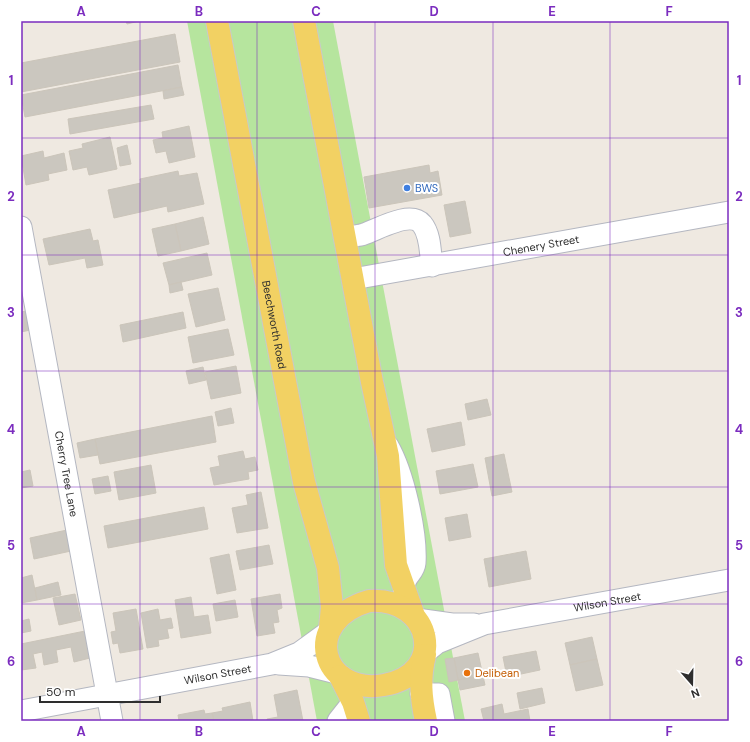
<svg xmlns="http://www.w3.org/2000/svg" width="750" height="742" font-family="'DM Sans',sans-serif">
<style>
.green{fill:#b6e59e}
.building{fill:#cbc7bf;stroke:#cbc5ba}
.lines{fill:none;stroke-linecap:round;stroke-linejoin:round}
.minor-casing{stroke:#b4b7c1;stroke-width:23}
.major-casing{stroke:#c9c9c9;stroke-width:24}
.minor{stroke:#fff;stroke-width:21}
.major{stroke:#f2d163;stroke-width:22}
.grid{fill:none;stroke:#7b2cbf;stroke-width:1;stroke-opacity:0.55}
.shop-dot{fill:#3f7fe0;stroke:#fff;stroke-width:1.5}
.food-dot{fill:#e8710a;stroke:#fff;stroke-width:1.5}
.labels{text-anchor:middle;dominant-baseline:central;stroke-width:4;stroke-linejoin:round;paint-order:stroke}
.shop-label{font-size:11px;fill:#366cbe;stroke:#fff;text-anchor:start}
.street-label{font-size:11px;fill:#2e2e2e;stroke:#fff}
.food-label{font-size:11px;fill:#c56008;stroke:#fff;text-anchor:start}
.neatline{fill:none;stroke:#7b2cbf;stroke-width:1.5}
.grid-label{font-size:13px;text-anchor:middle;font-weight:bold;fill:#7b2cbf}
</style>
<rect width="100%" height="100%" fill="#efe9e1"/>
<polygon class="green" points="187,21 333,21 465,721 317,721"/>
<g class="building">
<polygon points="126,21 139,21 127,24"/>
<polygon points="175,34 180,62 21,92 21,63"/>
<polygon points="178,65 182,87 25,117 21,95"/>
<polygon points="182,87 184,95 164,99 163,91"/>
<polygon points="151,105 154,119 70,134 68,119"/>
<polygon points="189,126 195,157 169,163 166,151 156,153 153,140 163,138 162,132"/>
<polygon points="110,137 117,169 89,175 87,167 73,170 69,151 83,148 82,144"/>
<polygon points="127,145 131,164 120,166 117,148"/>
<polygon points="43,151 44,158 64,153 67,170 48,174 49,180 26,185 21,156"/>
<polygon points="429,165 430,173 438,171 442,195 369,208 364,177"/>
<polygon points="178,171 179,176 197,173 204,204 168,212 167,206 114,218 108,190 141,183 140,179"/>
<polygon points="465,201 471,233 450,237 444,205"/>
<polygon points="203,217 209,244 181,251 175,224"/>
<polygon points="175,224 181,251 158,256 152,229"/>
<polygon points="90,229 93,241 98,240 103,265 87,268 85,258 49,265 43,239"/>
<polygon points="207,253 212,275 169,285 163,263"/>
<polygon points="181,282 183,290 170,293 169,285"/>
<polygon points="218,288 225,320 196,327 188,294"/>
<polygon points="31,310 35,329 21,332 21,312"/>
<polygon points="183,312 186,328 123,342 120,325"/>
<polygon points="228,329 234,355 193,363 188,337"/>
<polygon points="236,366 241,393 211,399 205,372"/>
<polygon points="203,367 206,380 189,384 186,371"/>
<polygon points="487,399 491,415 468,420 465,404"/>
<polygon points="231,408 234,423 218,426 215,412"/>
<polygon points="212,416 216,442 100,464 95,439"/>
<polygon points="461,422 465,445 432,452 427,429"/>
<polygon points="95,439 98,455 80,458 77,443"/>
<polygon points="243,451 245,459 255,457 258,470 248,472 249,479 214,485 210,468 220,466 218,456"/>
<polygon points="504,454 512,492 492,496 485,458"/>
<polygon points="473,464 478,487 440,494 436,471"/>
<polygon points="151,465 156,493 119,500 114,472"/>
<polygon points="30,470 33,486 21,488 21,472"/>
<polygon points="108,476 111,491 95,494 92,479"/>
<polygon points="261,492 268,528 237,533 232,508 248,505 246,495"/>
<polygon points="204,507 208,529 108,548 104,526"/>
<polygon points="467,514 471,537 449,541 445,518"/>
<polygon points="67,530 71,551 34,559 30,538"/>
<polygon points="269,545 273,564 240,570 236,551"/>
<polygon points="526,551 531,579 489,587 484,559"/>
<polygon points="229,554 236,590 217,594 210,558"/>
<polygon points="32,575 37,600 21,603 21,578"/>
<polygon points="58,582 61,595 37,600 35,588"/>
<polygon points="75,594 81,620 59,625 53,598"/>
<polygon points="280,594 282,608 277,610 279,622 273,623 275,633 257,636 251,599"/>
<polygon points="191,597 194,617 208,615 211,633 181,638 175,600"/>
<polygon points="235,600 238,617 216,621 213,604"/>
<polygon points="136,609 143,649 120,653 118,643 113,644 111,632 116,631 113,613"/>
<polygon points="158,609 160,620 171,618 173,628 167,629 169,638 158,640 159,646 147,648 141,613"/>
<polygon points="29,619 31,631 21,633 21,621"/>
<polygon points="85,631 90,658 74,662 71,647 56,650 58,662 44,665 42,652 33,654 36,668 21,670 21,644"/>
<polygon points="592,637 597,659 570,665 565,643"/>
<polygon points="536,651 540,670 507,677 503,657"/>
<polygon points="478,653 483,676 458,680 454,658"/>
<polygon points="454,658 458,680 449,682 445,659"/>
<polygon points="597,659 603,685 576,691 570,665"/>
<polygon points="483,676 485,685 460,690 458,680"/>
<polygon points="542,688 545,703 520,709 517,693"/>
<polygon points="297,690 303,721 267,721 267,719 278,717 274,695"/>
<polygon points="250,702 253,721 214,721 212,713 223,711 222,708"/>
<polygon points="502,704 504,714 528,709 530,721 484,721 481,709"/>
<polygon points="204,710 205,714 212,713 214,721 179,721 178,715"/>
</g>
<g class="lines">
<g class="minor-casing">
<g id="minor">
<path id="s1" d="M21,227l91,494"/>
<path d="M346,237c6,-1 13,-1 18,-3 13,-4 46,-24 58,-10 9,11 8,29 10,42"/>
<path id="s2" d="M353,279l376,-67"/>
<path d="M388,446c15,26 29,86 27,117 -1,11 -12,13 -11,27"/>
<polyline points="416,619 452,624 474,624"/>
<path id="s3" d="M426,652l11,-9 47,-19 245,-44"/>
<polyline points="279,664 309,666 337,673"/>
<polyline points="421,694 439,694 444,721"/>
<path id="s4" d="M21,711l251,-47 27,-11 29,-21"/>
<polyline points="338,721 353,702"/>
</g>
</g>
<g class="major-casing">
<g id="major">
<path id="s5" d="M217,21l87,461 24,86 4,39 -2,21"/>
<polyline points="304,21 372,382 388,456 396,565 414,616"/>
<path d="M369,601c64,-4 79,73 15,84 -63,11 -84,-64 -15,-84z"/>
<path d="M425,655c-6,23 -4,43 1,66"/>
<polyline points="340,676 353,702 359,721"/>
</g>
</g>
<use href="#minor" class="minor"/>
<use href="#major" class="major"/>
</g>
<path class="grid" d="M140,21v700M257,21v700M375,21v700M493,21v700M610,21v700M21,138h708M21,255h708M21,371h708M21,487h708M21,604h708"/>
<circle class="shop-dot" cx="407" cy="188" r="4"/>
<circle class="food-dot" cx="467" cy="673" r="4"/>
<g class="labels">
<g class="shop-label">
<text x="415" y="188">BWS</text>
</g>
<g class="street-label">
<text stroke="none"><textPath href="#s2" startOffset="191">Chenery Street</textPath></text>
<text stroke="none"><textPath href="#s5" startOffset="309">Beechworth Road</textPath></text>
<text stroke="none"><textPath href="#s1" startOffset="251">Cherry Tree Lane</textPath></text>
<text stroke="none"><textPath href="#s3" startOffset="190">Wilson Street</textPath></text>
<text stroke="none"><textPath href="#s4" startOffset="200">Wilson Street</textPath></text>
</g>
<g class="food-label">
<text x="475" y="673">Delibean</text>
</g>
</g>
<rect width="750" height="742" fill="none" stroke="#ffffff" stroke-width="44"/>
<g transform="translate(692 684) rotate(160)" stroke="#ffffff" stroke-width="3" paint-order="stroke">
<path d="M0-3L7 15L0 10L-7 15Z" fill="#2e2e2e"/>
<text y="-6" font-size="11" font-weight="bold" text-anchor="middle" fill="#2e2e2e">N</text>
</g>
<path d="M40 696v6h120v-6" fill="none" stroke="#2e2e2e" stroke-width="2"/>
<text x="46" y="696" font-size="12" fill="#2e2e2e" stroke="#ffffff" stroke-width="3" paint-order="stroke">50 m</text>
<rect x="22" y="22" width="706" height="698" class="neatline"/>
<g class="grid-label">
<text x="81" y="16">A</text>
<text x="199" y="16">B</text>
<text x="316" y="16">C</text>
<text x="434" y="16">D</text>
<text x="552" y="16">E</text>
<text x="669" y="16">F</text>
<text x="11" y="85">1</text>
<text x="739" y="85">1</text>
<text x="11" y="201">2</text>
<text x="739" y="201">2</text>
<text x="11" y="317">3</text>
<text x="739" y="317">3</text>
<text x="11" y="434">4</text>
<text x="739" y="434">4</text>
<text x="11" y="550">5</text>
<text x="739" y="550">5</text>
<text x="11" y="666">6</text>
<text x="739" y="666">6</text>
<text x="81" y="736">A</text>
<text x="199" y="736">B</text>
<text x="316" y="736">C</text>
<text x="434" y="736">D</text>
<text x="552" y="736">E</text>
<text x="669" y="736">F</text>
</g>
</svg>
